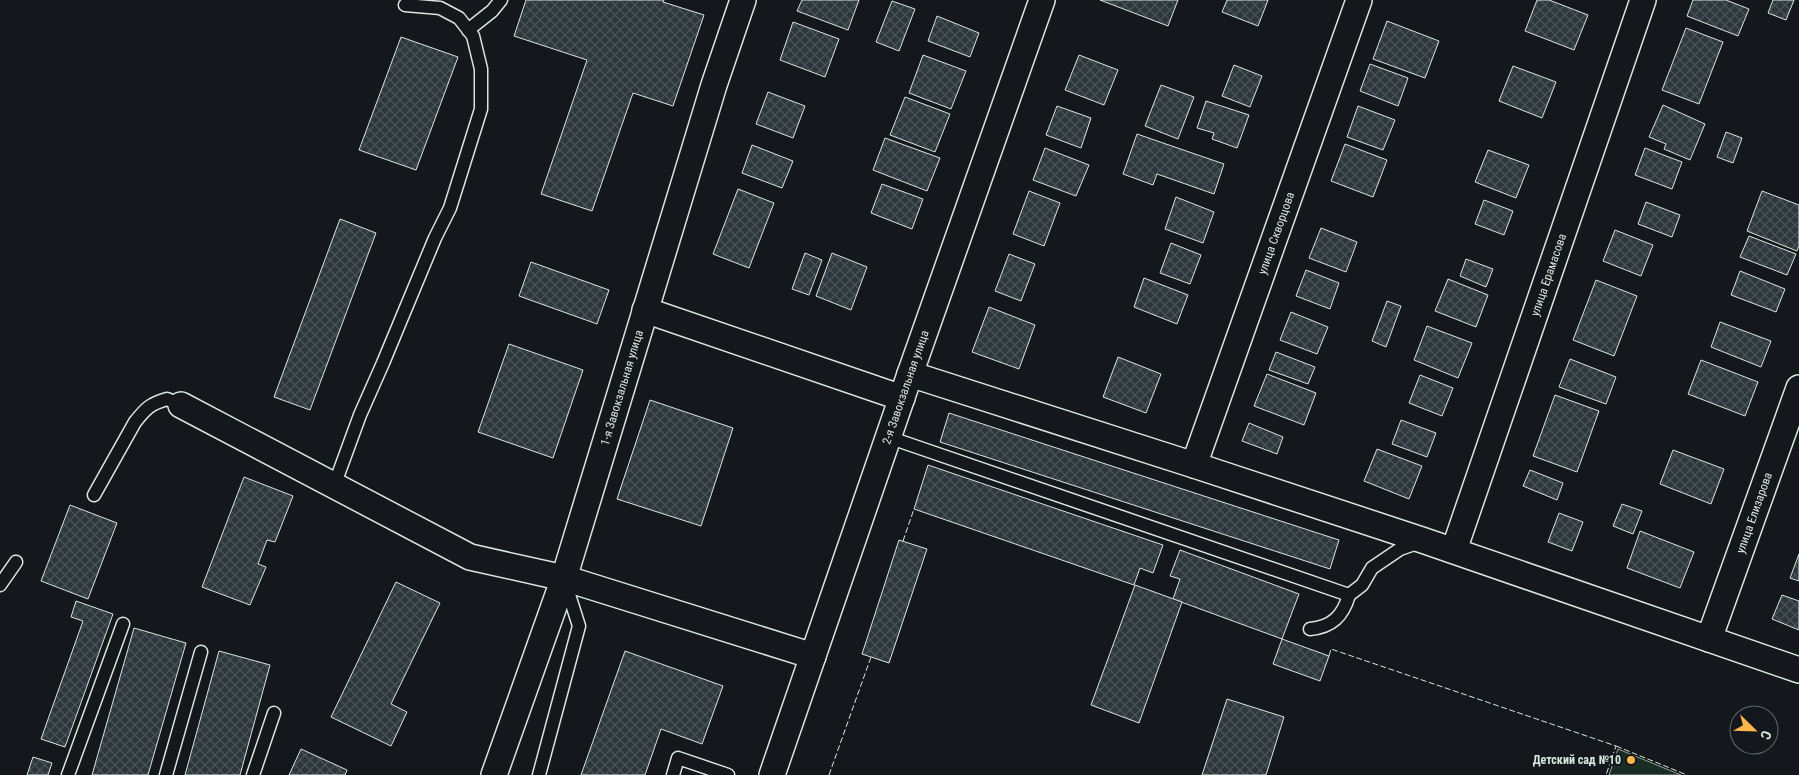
<svg xmlns="http://www.w3.org/2000/svg" width="1799" height="775" font-family="'Roboto Condensed',sans-serif">
<style>
.green{fill:#1a2d24;stroke:#939e99}
.building{fill:url(#building-cross-hatch);stroke:#d8e6dc}
.lines{fill:none;stroke-linecap:round;stroke-linejoin:round}
.lane-casing{stroke:#d8e6dc;stroke-width:15}
.street-casing{stroke:#d8e6dc;stroke-width:28}
.lane{stroke:#14181c;stroke-width:12}
.street{stroke:#14181c;stroke-width:25}
.fence{stroke:#d8e6dc;stroke-width:1;stroke-dasharray:6 2.5;stroke-linecap:butt}
.poi-dot{fill:#ffb74d;stroke:#14181c;stroke-width:2}
.labels{text-anchor:middle;dominant-baseline:central;stroke-width:4;stroke-linejoin:round;paint-order:stroke}
.street-label{font-size:12px;fill:#d8e6dc;stroke:#14181c}
.poi-label{font-size:12px;font-weight:bold;fill:#d8e6dc;stroke:#14181c;text-anchor:end}
</style>
<defs>
<pattern id="building-cross-hatch" width="8" height="8" patternUnits="userSpaceOnUse" patternTransform="scale(1.25)"><rect width="8" height="8" fill="#2c363c"/><path d="M0 0l8 8M0 8l8-8" fill="none" stroke="#4a5358"/></pattern>
</defs>
<rect width="100%" height="100%" fill="#14181c"/>
<polygon class="green" points="1618,749 1681,775 1609,775"/>
<g class="building">
<polygon points="526,0 664,0 663,2 704,15 673,106 633,93 592,211 541,194 587,60 514,36"/>
<polygon points="802,0 859,0 848,30 797,11"/>
<polygon points="1100,0 1178,0 1168,26"/>
<polygon points="1227,0 1268,0 1258,26 1222,12"/>
<polygon points="1537,0 1549,0 1588,15 1574,50 1525,31"/>
<polygon points="1693,0 1726,0 1749,9 1738,36 1687,16"/>
<polygon points="1773,0 1794,0 1786,20 1768,13"/>
<polygon points="892,1 915,9 899,51 876,42"/>
<polygon points="937,16 979,33 970,57 928,41"/>
<polygon points="1387,21 1439,41 1425,78 1373,59"/>
<polygon points="793,22 839,39 825,77 780,60"/>
<polygon points="1686,28 1723,42 1699,104 1662,90"/>
<polygon points="401,37 458,57 416,170 359,150"/>
<polygon points="923,55 966,71 951,109 909,93"/>
<polygon points="1079,55 1118,70 1104,105 1065,90"/>
<polygon points="1370,64 1408,78 1398,106 1360,91"/>
<polygon points="1234,65 1262,76 1250,107 1222,96"/>
<polygon points="1513,66 1556,82 1542,118 1499,101"/>
<polygon points="1161,85 1194,97 1178,139 1145,126"/>
<polygon points="768,92 805,106 793,138 756,124"/>
<polygon points="905,97 950,114 935,152 890,135"/>
<polygon points="1206,101 1249,115 1237,148 1212,139 1214,133 1197,128"/>
<polygon points="1663,105 1705,124 1690,160 1664,149 1666,144 1649,137"/>
<polygon points="1057,106 1091,118 1081,148 1046,135"/>
<polygon points="1358,106 1395,120 1383,150 1347,137"/>
<polygon points="1726,132 1742,138 1733,163 1717,157"/>
<polygon points="1137,134 1224,164 1214,194 1157,174 1153,185 1123,174"/>
<polygon points="885,138 940,158 927,191 873,170"/>
<polygon points="1345,144 1387,160 1373,197 1331,181"/>
<polygon points="752,145 793,161 782,188 742,173"/>
<polygon points="1045,148 1089,165 1076,196 1033,180"/>
<polygon points="1645,148 1682,162 1672,189 1635,175"/>
<polygon points="1488,150 1529,165 1516,198 1475,182"/>
<polygon points="882,184 923,199 912,229 871,213"/>
<polygon points="738,189 774,203 749,268 713,254"/>
<polygon points="1029,191 1060,203 1044,246 1013,234"/>
<polygon points="1762,191 1799,205 1799,246 1797,251 1747,231"/>
<polygon points="1176,197 1214,212 1203,243 1165,229"/>
<polygon points="1484,200 1513,211 1504,235 1475,224"/>
<polygon points="1646,202 1680,215 1672,237 1638,224"/>
<polygon points="340,219 376,233 310,410 274,397"/>
<polygon points="1321,228 1357,242 1346,272 1309,258"/>
<polygon points="1615,230 1653,245 1641,276 1603,261"/>
<polygon points="1749,236 1796,254 1787,275 1740,257"/>
<polygon points="1171,243 1201,255 1190,284 1160,273"/>
<polygon points="805,253 822,260 809,295 792,289"/>
<polygon points="832,253 867,267 851,310 816,296"/>
<polygon points="1009,254 1035,264 1021,301 995,291"/>
<polygon points="1466,259 1493,269 1486,287 1460,276"/>
<polygon points="531,262 609,290 597,324 519,296"/>
<polygon points="1306,270 1339,283 1330,309 1296,296"/>
<polygon points="1740,271 1785,289 1776,312 1731,295"/>
<polygon points="1144,278 1188,295 1177,324 1134,307"/>
<polygon points="1448,279 1488,295 1476,327 1435,311"/>
<polygon points="1596,280 1637,296 1614,356 1573,340"/>
<polygon points="1387,301 1401,306 1386,347 1372,341"/>
<polygon points="989,307 1035,325 1019,369 972,352"/>
<polygon points="1291,312 1328,327 1317,354 1280,340"/>
<polygon points="1720,322 1771,341 1761,367 1711,347"/>
<polygon points="1427,326 1472,343 1458,378 1414,360"/>
<polygon points="509,344 583,370 553,458 478,432"/>
<polygon points="1276,352 1315,367 1308,384 1269,370"/>
<polygon points="1118,357 1161,374 1146,413 1103,397"/>
<polygon points="1570,359 1616,377 1606,404 1559,387"/>
<polygon points="1701,360 1758,382 1745,416 1688,394"/>
<polygon points="1267,374 1316,393 1304,425 1254,406"/>
<polygon points="1420,375 1453,388 1442,416 1409,403"/>
<polygon points="1555,395 1599,411 1577,472 1533,456"/>
<polygon points="650,400 733,428 701,526 617,499"/>
<polygon points="949,413 1339,540 1330,569 940,442"/>
<polygon points="1401,420 1436,433 1427,457 1392,444"/>
<polygon points="1249,423 1283,437 1277,454 1242,441"/>
<polygon points="1377,449 1422,466 1409,499 1364,481"/>
<polygon points="1673,450 1724,469 1711,504 1660,484"/>
<polygon points="928,465 1163,545 1153,573 1140,568 1134,585 914,509"/>
<polygon points="1530,470 1563,483 1557,500 1523,486"/>
<polygon points="244,477 293,496 275,542 267,540 258,564 266,567 250,605 202,587"/>
<polygon points="1622,504 1642,511 1633,534 1613,526"/>
<polygon points="70,505 117,523 88,599 41,581"/>
<polygon points="1559,513 1583,522 1572,551 1548,542"/>
<polygon points="1640,531 1694,552 1680,588 1627,568"/>
<polygon points="899,540 927,549 889,663 862,654"/>
<polygon points="1180,550 1299,594 1282,639 1173,599 1180,579 1170,576"/>
<polygon points="1799,554 1799,581 1790,578"/>
<polygon points="396,582 440,603 391,704 407,712 391,746 331,717"/>
<polygon points="1135,585 1182,602 1139,723 1091,705"/>
<polygon points="1782,595 1799,601 1799,630 1772,619"/>
<polygon points="76,601 113,614 65,747 41,739 83,621 71,617"/>
<polygon points="134,628 186,643 148,775 92,775"/>
<polygon points="1282,639 1329,656 1320,681 1273,664"/>
<polygon points="219,651 270,665 240,775 185,775"/>
<polygon points="625,651 723,686 702,744 661,729 645,775 581,775"/>
<polygon points="1227,699 1284,717 1266,775 1202,775"/>
<polygon points="301,749 347,770 345,775 289,775"/>
<polygon points="33,757 52,763 48,775 27,775"/>
</g>
<g class="lines">
<g class="lane-casing">
<g id="lane">
<polyline points="468,30 492,11 501,0"/>
<polyline points="888,437 1349,595 1362,585 1372,568 1400,549 1420,542"/>
<polyline points="334,486 360,415 383,363 435,238 450,208 481,109 481,69 473,36 459,18 440,8 405,5"/>
<path d="M94,495l41,-73c11,-14 15,-18 32,-23l14,6"/>
<polyline points="0,585 16,562"/>
<path d="M1310,629c22,-2 33,-13 39,-34"/>
<polyline points="68,775 123,624"/>
<polyline points="166,775 201,652"/>
<polyline points="253,775 274,713"/>
<polyline points="539,775 579,626 565,582"/>
<polyline points="673,775 678,758 728,775"/>
</g>
</g>
<g class="street-casing">
<g id="street">
<polyline points="645,310 902,398"/>
<polyline points="910,374 1194,465 1425,541 1799,670"/>
<polyline points="181,405 470,557 564,578 813,656"/>
<path id="s1" d="M1194,465l165,-465"/>
<path id="s2" d="M1454,550l189,-550"/>
<path id="s3" d="M1709,639l90,-251"/>
<path id="s4" d="M494,775l70,-197 150,-493 29,-85"/>
<path id="s5" d="M772,775l138,-401 132,-374"/>
</g>
</g>
<use href="#lane" class="lane"/>
<use href="#street" class="street"/>
<g class="fence">
<polyline points="903,541 914,509"/>
<polyline points="1329,656 1331,649 1616,746 1606,775"/>
<polyline points="1616,746 1687,775"/>
<polyline points="829,775 871,657"/>
</g>
</g>
<circle class="poi-dot" cx="1631" cy="760" r="5"/>
<g class="labels">
<g class="street-label">
<text stroke="none"><textPath href="#s1" startOffset="246">улица Скворцова</textPath></text>
<text stroke="none"><textPath href="#s2" startOffset="291">улица Ерамасова</textPath></text>
<text stroke="none"><textPath href="#s5" startOffset="410">2-я Завокзальная улица</textPath></text>
<text stroke="none"><textPath href="#s4" startOffset="408">1-я Завокзальная улица</textPath></text>
<text stroke="none"><textPath href="#s3" startOffset="134">улица Елизарова</textPath></text>
</g>
<g class="poi-label">
<text x="1621" y="760">Детский сад №10</text>
</g>
</g>
<g transform="translate(1754 730) rotate(113)"><circle r="24" fill="#14181c" stroke="#626a69"/>
<path d="M0-4L9 19L0 12L-9 19Z" fill="#ffb74d"/>
<text y="-8" font-size="14" font-weight="bold" text-anchor="middle" fill="#d8e6dc">С</text>
</g>
</svg>
